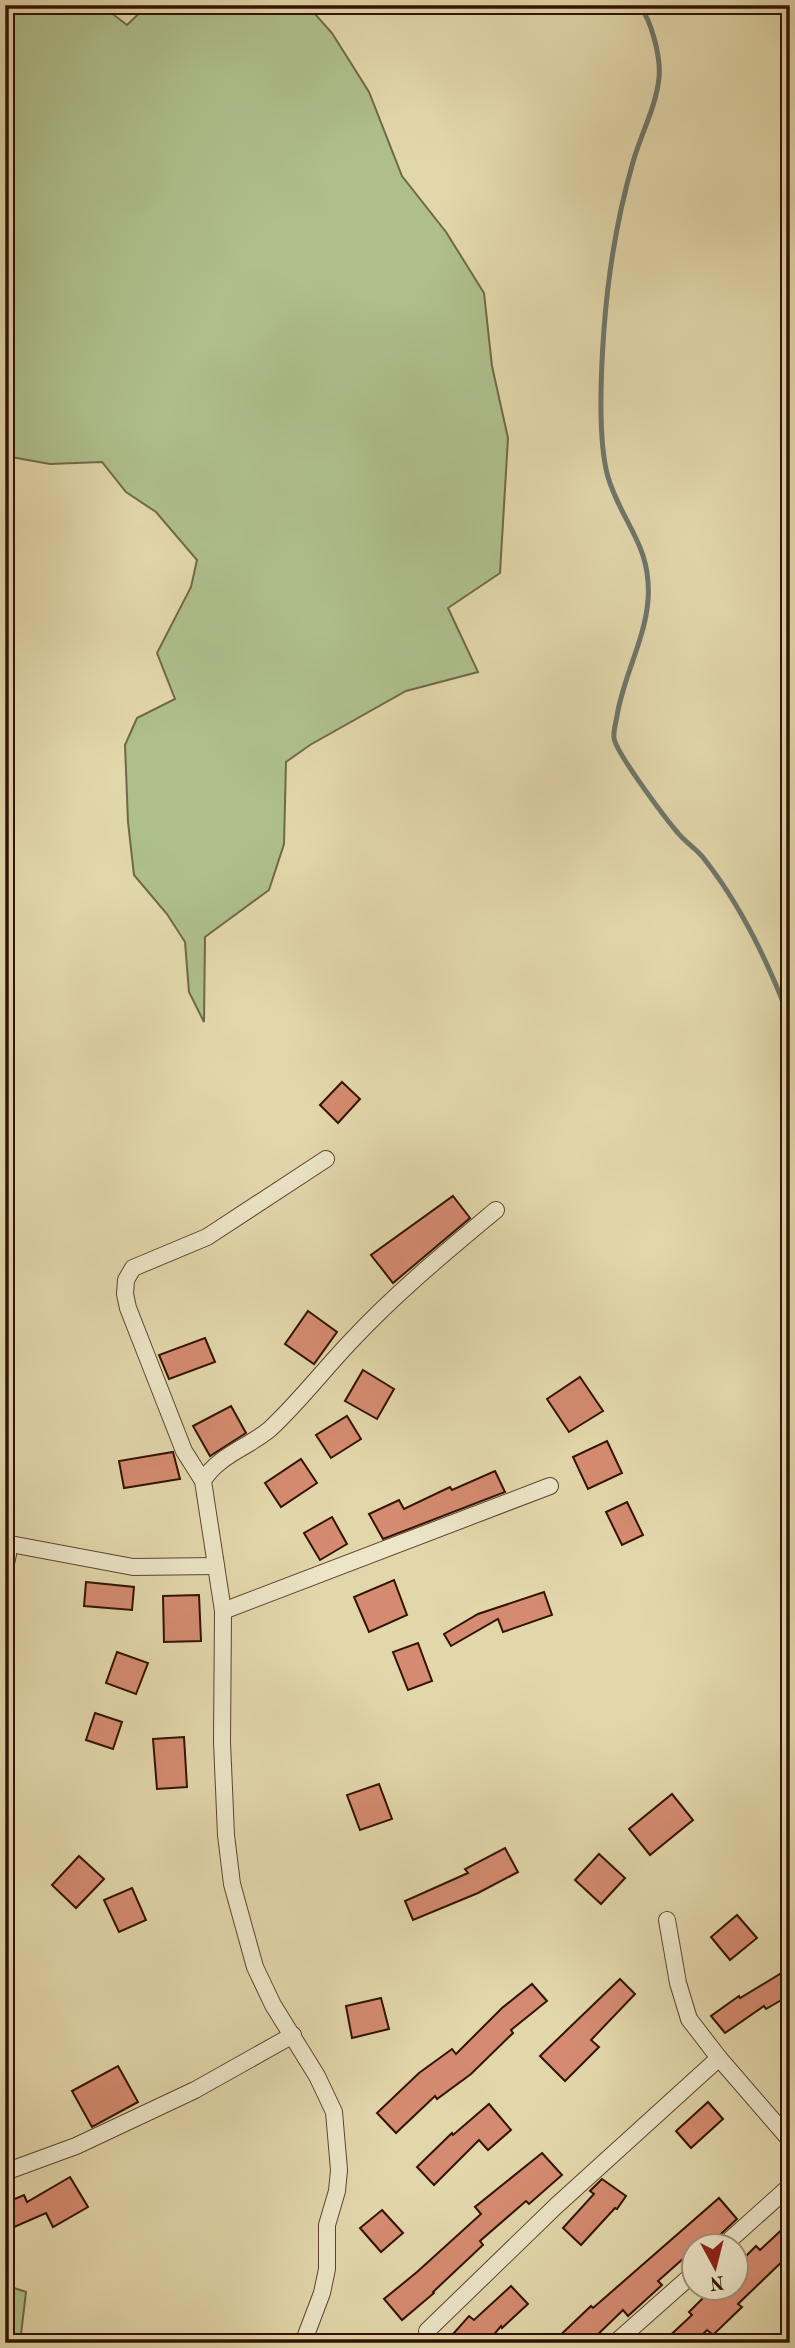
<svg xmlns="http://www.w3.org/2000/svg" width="795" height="2348" font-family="'Old Standard TT',serif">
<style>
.green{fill:#aebf8c;stroke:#706946;stroke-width:2}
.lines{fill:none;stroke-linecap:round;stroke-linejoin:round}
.stream{stroke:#6e766b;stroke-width:5}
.building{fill:#d58b71;stroke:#321301;stroke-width:2}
.minor-casing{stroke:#5e442c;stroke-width:18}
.minor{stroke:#ece5c8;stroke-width:16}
</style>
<rect width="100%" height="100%" fill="#e2d7ab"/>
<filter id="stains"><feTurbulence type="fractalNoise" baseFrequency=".00286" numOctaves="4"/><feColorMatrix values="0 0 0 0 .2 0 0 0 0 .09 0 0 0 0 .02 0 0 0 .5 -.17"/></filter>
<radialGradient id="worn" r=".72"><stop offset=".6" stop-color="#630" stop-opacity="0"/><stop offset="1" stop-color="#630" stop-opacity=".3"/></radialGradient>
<g class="green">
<polygon points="5,5 101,5 127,25 148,5 307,5 332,33 369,92 402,176 446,232 484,293 492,366 508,438 500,573 448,608 478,672 406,691 310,745 286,762 284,844 269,890 205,937 204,1022 189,992 185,942 167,914 134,875 128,822 125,745 137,718 175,699 157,653 191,587 197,560 156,512 126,492 102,462 50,464 5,456"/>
<polygon points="5,2285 26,2292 20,2343 5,2343"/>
</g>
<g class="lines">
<path class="stream" d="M639,5c13,16 22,53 20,73 -3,29 -18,56 -26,84 -15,52 -25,113 -29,167 -3,41 -7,109 4,148 14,47 44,68 40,123 -3,40 -25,77 -31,116 -1,6 -4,16 -3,22 2,15 52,81 64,95 8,10 20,17 27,27 37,47 64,104 85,160"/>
</g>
<g class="building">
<polygon points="342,1082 360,1099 338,1123 320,1105"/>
<polygon points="453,1196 470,1218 393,1283 371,1255"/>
<polygon points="308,1311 337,1332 314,1364 285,1344"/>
<polygon points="205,1338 215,1362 169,1379 159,1355"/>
<polygon points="363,1370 394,1389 377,1419 345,1401"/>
<polygon points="580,1377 603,1411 569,1432 547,1399"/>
<polygon points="231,1406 246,1433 210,1456 193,1426"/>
<polygon points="347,1416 361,1439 331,1458 316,1435"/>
<polygon points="607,1441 622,1473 588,1489 573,1457"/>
<polygon points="173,1452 180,1479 124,1488 119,1461"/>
<polygon points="301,1459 317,1483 281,1507 265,1483"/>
<polygon points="495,1471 505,1492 383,1539 369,1514 399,1500 404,1509 450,1487 452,1490"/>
<polygon points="627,1502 643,1535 622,1545 606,1512"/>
<polygon points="332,1517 347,1544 320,1560 304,1533"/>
<polygon points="394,1580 407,1615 369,1632 354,1597"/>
<polygon points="86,1582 134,1587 132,1610 84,1606"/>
<polygon points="544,1592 552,1615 503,1632 498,1619 451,1646 444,1634 478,1614"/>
<polygon points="199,1595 201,1641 164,1642 163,1596"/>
<polygon points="418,1643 432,1681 408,1690 393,1652"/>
<polygon points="117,1652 148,1663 136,1694 106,1683"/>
<polygon points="95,1713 122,1722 113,1749 86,1740"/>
<polygon points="184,1737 187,1787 157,1789 153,1739"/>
<polygon points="379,1784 392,1819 360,1830 347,1795"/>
<polygon points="672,1794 693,1820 650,1855 629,1829"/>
<polygon points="505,1848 518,1872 478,1893 413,1920 405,1901 468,1873 465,1869"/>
<polygon points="599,1854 625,1878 601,1904 575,1880"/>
<polygon points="79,1856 104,1879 76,1908 52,1885"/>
<polygon points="132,1888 146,1920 119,1932 104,1900"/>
<polygon points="737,1915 757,1938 730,1960 711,1937"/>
<polygon points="785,1971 790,1980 790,1995 766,2009 764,2006 725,2033 711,2016 739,1996 740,1998"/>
<polygon points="620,1979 635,1994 591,2040 599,2047 565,2081 540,2056"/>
<polygon points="532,1984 547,2001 511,2030 513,2033 471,2074 437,2099 435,2096 396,2133 377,2113 419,2073 452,2049 456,2054 502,2008"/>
<polygon points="381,1998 389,2029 352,2038 346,2006"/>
<polygon points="118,2066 138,2102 92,2127 72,2091"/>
<polygon points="708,2102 723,2119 691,2148 676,2131"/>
<polygon points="489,2104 511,2130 488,2150 479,2140 434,2185 417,2167 452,2133 453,2135"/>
<polygon points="542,2153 562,2175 529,2204 526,2201 480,2241 483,2245 433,2292 434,2293 402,2320 384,2299 417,2272 481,2214 475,2207"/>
<polygon points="70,2177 88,2207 53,2227 46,2213 5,2231 5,2203 24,2195 27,2202"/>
<polygon points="602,2179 626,2196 617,2209 615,2208 581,2245 563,2228 594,2194 590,2191"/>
<polygon points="719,2198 737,2219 708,2246 703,2241 694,2246 694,2249 658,2281 662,2285 628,2316 623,2310 589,2343 552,2343 591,2306 593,2308"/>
<polygon points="382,2210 403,2233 381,2252 360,2228"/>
<polygon points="790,2222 790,2254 738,2304 742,2307 713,2335 707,2330 694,2343 662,2343 692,2315 689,2312 713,2288 736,2288 736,2266 756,2246 760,2250"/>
<polygon points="511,2286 528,2304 502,2328 501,2326 487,2343 445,2343 469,2316 474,2320"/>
</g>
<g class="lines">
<g class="minor-casing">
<g id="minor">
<polyline points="203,1481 184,1451 128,1308 125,1294 126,1280 133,1268 207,1237 326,1159"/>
<polyline points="5,1543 133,1567 216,1566"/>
<polyline points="5,1543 8,1554 5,1568"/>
<polyline points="223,1611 550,1486"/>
<polyline points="667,1920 678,1983 689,2019 719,2058 790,2140"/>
<polyline points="5,2172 76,2146 195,2090 293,2035"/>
<polyline points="723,2246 790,2186"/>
<polyline points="427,2331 556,2206 719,2058"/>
<path d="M303,2343l19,-50 5,-24v-44l10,-34 2,-21 -5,-58 -17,-36 -44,-71 -18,-38 -23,-83 -6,-49 -4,-93 1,-131 -20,-130c14,-25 46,-34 67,-52 30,-28 55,-61 83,-90 44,-47 94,-88 143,-129"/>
<polyline points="615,2343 694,2273"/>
</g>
</g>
<use href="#minor" class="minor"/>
</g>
<rect width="795" height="2348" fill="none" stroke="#e2d7ab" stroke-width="28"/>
<rect x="7" y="7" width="781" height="2334" fill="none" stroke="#321301" stroke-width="3.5"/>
<rect x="14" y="14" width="767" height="2320" fill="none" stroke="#321301" stroke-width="2"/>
<g transform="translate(715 2267) rotate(173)"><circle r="33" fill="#ece5c8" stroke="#a29178" stroke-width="2"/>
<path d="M0-5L12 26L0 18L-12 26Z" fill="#8f2418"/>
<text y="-10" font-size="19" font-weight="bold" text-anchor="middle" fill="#321301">N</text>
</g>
<rect width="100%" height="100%" filter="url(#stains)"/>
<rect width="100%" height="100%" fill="url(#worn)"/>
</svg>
